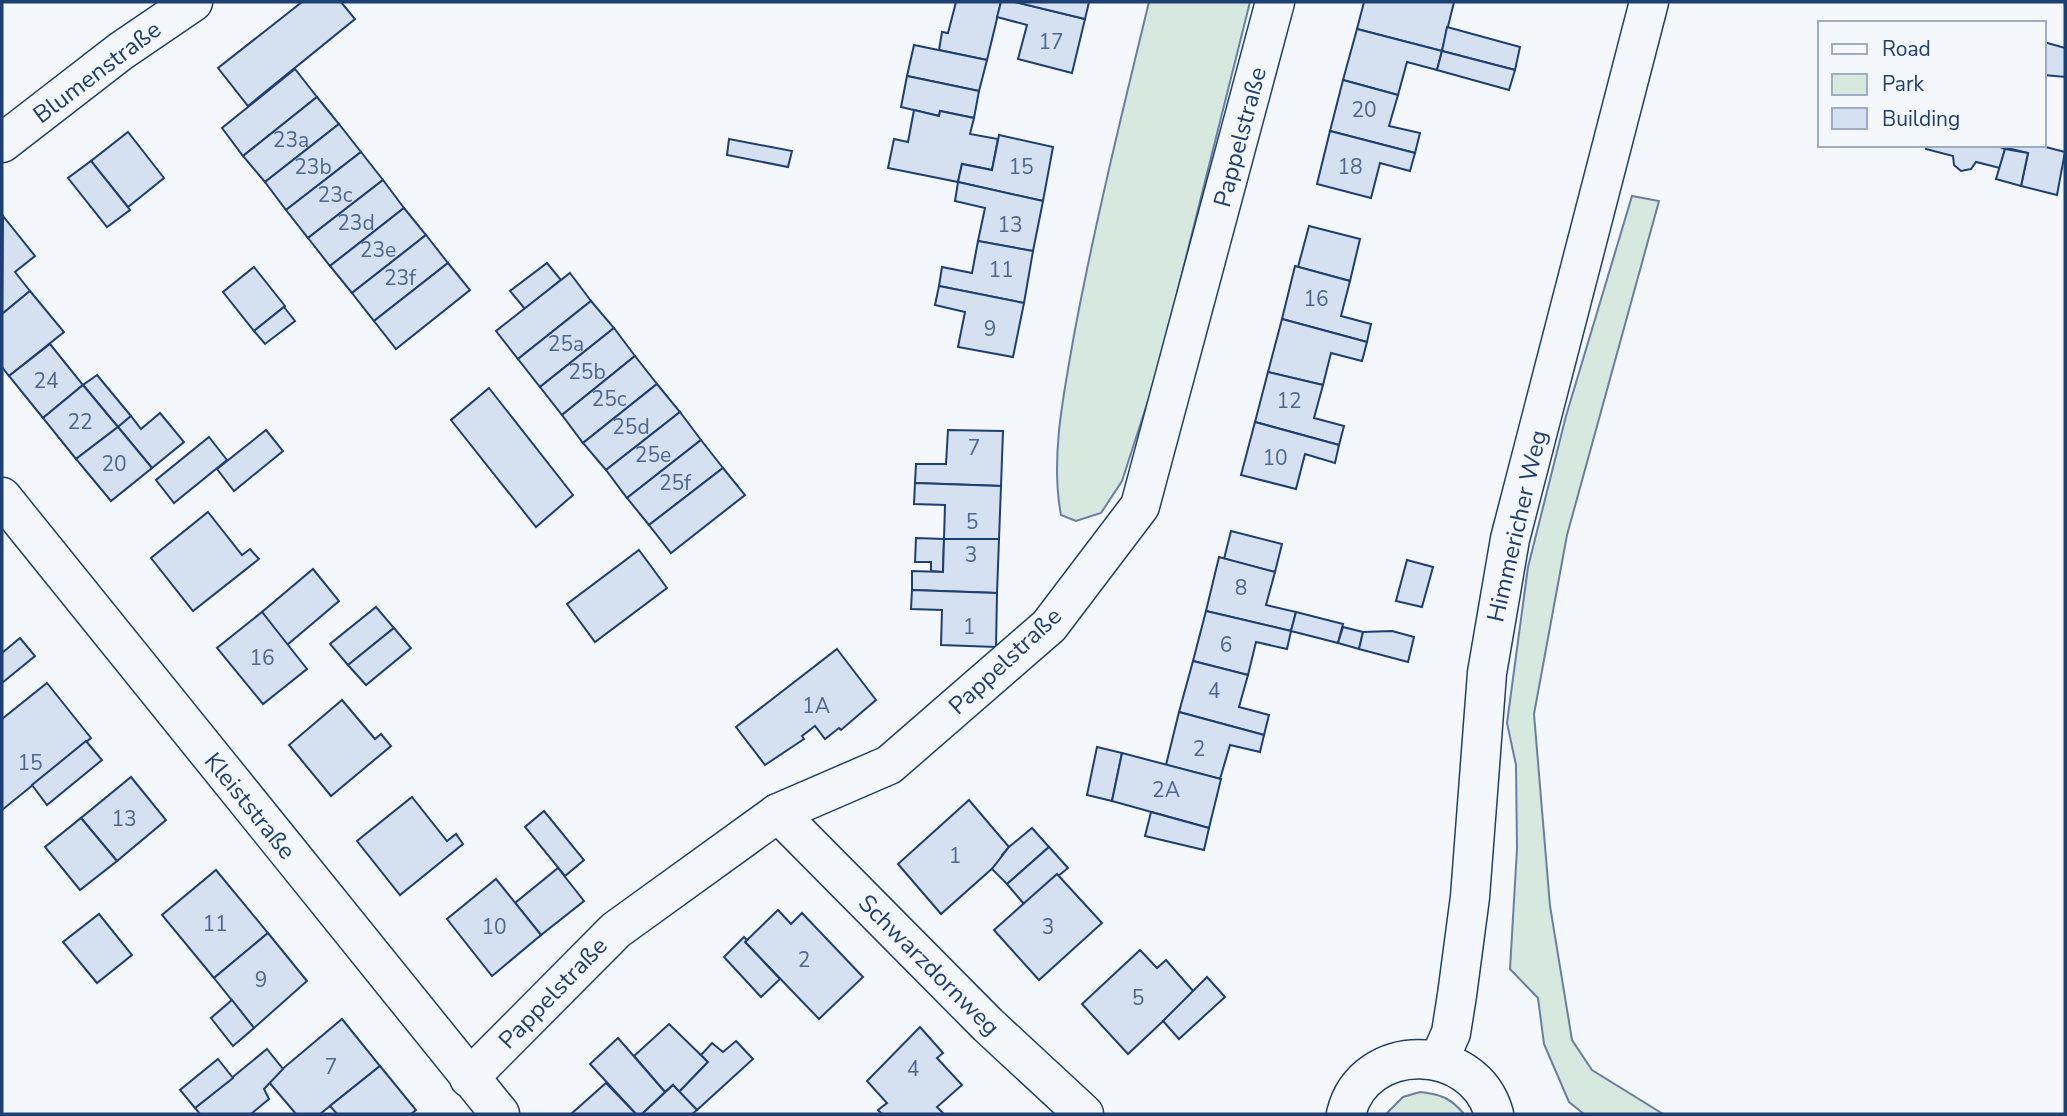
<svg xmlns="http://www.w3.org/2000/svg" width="2067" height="1116" font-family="'Nunito Sans',sans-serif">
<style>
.green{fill:#d7e8df;stroke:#687fa3;stroke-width:2}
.building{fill:#d5e0f0;stroke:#1d3f73;stroke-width:2}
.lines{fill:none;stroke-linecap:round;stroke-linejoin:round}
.street-casing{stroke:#1d3f73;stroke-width:41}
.secondary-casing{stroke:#1d3f73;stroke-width:41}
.street{stroke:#f4f7fb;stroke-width:38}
.secondary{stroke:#f4f7fb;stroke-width:38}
.labels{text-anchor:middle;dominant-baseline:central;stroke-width:5;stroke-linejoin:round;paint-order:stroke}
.number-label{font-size:21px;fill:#4b6792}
.street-label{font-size:24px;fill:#1d3f73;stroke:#f4f7fb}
</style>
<rect width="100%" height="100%" fill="#f4f7fb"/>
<g class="green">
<path d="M1149,2h101l-93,371 -35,108 -21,32 -25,8 -15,-6c-11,-58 3,-122 13,-180 21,-112 48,-222 75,-333z"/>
<polygon points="1632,196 1659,201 1567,535 1534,714 1550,906 1572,1040 1592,1070 1663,1114 1584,1114 1569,1102 1544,1044 1538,998 1510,969 1517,849 1516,765 1507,723 1528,567 1566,416"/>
<path d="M1420,1092c20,2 31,6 44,22h-78l17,-17z"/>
</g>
<g class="building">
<polygon points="302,2 341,2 355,19 248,106 218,68"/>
<polygon points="956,2 1001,2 987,60 939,50 942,32 948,33"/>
<polygon points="1001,2 1015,2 1085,19 1072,73 1018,59 1027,25 997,17"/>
<polygon points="1015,2 1089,2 1085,19"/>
<polygon points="1364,2 1454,2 1442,51 1357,29"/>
<polygon points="1447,27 1520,47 1515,70 1442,51"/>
<polygon points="1357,29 1442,51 1437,70 1407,62 1398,95 1343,80"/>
<polygon points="2044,42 2065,48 2065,77 2044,75"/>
<polygon points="914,45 987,60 979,91 907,76"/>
<polygon points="1442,51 1515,70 1509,90 1437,70"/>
<polygon points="295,69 317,97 243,156 222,128"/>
<polygon points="907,76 979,91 974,118 940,111 939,116 901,107"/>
<polygon points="1343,80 1398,95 1389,126 1420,133 1415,153 1330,131"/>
<polygon points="317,97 339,124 265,182 243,156"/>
<polygon points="914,110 939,116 940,111 974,118 970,134 998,139 992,170 962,164 958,182 888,168 894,139 908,142"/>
<polygon points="339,124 361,152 286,210 265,182"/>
<polygon points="1330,131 1415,153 1410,171 1380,163 1371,198 1317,184"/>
<polygon points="128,132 164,178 128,207 91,161"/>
<polygon points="999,135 1053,147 1043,201 958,182 962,164 992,170"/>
<polygon points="729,139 792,151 788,167 727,155"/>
<polygon points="1927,145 1995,145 2005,149 2000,168 1976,162 1971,169 1961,171 1954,165 1953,156 1926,149"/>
<polygon points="1995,145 2038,145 2065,152 2057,195 2021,186 2028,153"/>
<polygon points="2005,149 2028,153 2021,186 1996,179"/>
<polygon points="361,152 383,180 308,238 286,210"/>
<polygon points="91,161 130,210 107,227 68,178"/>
<polygon points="383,180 404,208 330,266 308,238"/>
<polygon points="958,182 1043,201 1033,251 978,241 985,208 955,201"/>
<polygon points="404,208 426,235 352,293 330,266"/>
<polygon points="3,216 35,256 15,272 30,291 2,314"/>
<polygon points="1309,226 1360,239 1350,281 1298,267"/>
<polygon points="426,235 448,263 374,321 352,293"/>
<polygon points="978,241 1033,251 1024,303 939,286 942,267 972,273"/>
<polygon points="448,263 470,290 396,349 374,321"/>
<polygon points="547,263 561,280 525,309 510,291"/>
<polygon points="1295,266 1350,281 1341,316 1371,324 1367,342 1282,319"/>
<polygon points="254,267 285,306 254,331 223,292"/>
<polygon points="570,273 591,301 518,359 496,331"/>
<polygon points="939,286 1024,303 1013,357 958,347 965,312 935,305"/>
<polygon points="30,291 64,332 9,376 2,367 2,314"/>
<polygon points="591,301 614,328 540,387 518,359"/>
<polygon points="284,307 295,321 265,344 254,331"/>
<polygon points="1282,319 1367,342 1362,361 1331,353 1323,385 1268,372"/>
<polygon points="614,328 635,356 562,415 540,387"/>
<polygon points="50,344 83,385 43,418 9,376"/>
<polygon points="635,356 657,384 583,443 562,415"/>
<polygon points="1268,372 1323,385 1314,418 1344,426 1339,445 1255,422"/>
<polygon points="97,375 131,416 118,427 83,385"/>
<polygon points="657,384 680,412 606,470 583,443"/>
<polygon points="83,385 118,427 76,459 43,418"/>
<polygon points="489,388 573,495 536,527 451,420"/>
<polygon points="680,412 701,440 627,498 606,470"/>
<polygon points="160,413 184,442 152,468 118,427 131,416 141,429"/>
<polygon points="1255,422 1339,445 1335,463 1305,454 1296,489 1241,475"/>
<polygon points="118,427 152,468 111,501 76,459"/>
<polygon points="266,430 283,451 234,491 217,469"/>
<polygon points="948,430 1003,431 1001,486 915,483 916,464 946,464"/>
<polygon points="209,437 227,460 174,503 156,480"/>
<polygon points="701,440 723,468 649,525 627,498"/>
<polygon points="723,468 745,495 671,553 649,525"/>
<polygon points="915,483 1001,486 999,539 944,539 945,505 914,504"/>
<polygon points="208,512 242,555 250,549 259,559 193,611 151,558"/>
<polygon points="1231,531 1282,544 1275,572 1224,559"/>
<polygon points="916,538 944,539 943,572 931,571 931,562 915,562"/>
<polygon points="944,539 999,539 997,593 912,590 912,571 943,572"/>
<polygon points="639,550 667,588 595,642 567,604"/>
<polygon points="1219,557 1275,572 1266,605 1296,612 1291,631 1206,611"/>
<polygon points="1407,560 1433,567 1422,607 1396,601"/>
<polygon points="313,569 339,601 287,645 262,612"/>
<polygon points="912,590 997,593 996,647 941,645 942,610 911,609"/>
<polygon points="376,607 394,628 348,665 330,644"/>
<polygon points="1206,611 1291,631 1287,649 1256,642 1248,675 1193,661"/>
<polygon points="262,612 307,669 263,704 217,648"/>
<polygon points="1296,612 1343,624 1338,643 1291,631"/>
<polygon points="1343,627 1363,632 1359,649 1338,643"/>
<polygon points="394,628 411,648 366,685 348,665"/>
<polygon points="1392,631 1414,637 1408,662 1359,649 1363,632"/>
<polygon points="20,638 35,656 2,683 2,653"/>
<polygon points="837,649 876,700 841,730 839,728 825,739 815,726 802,736 804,739 765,765 736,727"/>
<polygon points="1193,661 1248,675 1239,707 1269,715 1264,735 1179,712"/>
<polygon points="47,683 91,738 2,810 2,719"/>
<polygon points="342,700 375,739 381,734 391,746 331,796 289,745"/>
<polygon points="1179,712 1264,735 1260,752 1230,745 1220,779 1166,765"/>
<polygon points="86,741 102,760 47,805 32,785"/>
<polygon points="1097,747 1122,753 1112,801 1087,795"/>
<polygon points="1122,753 1221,779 1209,828 1112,801"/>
<polygon points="131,777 166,820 117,861 81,818"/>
<polygon points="412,797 447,841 456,834 463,844 400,895 357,841"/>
<polygon points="969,800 1009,847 1002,855 1004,858 941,914 898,864"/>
<polygon points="544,811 584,860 565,876 525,827"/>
<polygon points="1151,812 1209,828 1204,850 1145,836"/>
<polygon points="81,818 117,861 80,890 45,847"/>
<polygon points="1032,828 1049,847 1007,884 992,869 1009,847"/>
<polygon points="1049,847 1068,868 1024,904 1007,884"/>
<polygon points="558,868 584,901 541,935 515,903"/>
<polygon points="216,870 268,933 214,978 162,915"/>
<polygon points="1057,874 1102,923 1039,980 994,930"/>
<polygon points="496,879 541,935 492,976 447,919"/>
<polygon points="778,910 791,924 802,913 863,977 819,1019 745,942"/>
<polygon points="99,914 132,955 97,983 63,942"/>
<polygon points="268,933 307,981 254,1028 214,978"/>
<polygon points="744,937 747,940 745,942 780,979 761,997 724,957"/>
<polygon points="1140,950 1157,968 1166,960 1194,992 1128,1054 1082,1004"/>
<polygon points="1207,977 1225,997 1179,1039 1163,1021"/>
<polygon points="232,1000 254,1028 233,1046 211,1018"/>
<polygon points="342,1019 380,1066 320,1114 296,1114 268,1081"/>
<polygon points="669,1024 708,1062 679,1092 673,1085 665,1092 634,1056"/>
<polygon points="920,1027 943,1053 937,1058 962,1085 937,1107 944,1114 882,1114 878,1110 887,1103 867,1081"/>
<polygon points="618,1038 665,1092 642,1114 636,1114 590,1064"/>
<polygon points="736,1041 753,1059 697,1110 679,1092 708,1062 701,1055 712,1043 723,1052"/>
<polygon points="267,1049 283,1069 264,1089 269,1099 251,1114 200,1114 195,1108"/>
<polygon points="218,1059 233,1078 195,1108 180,1090"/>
<polygon points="380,1066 416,1110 411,1114 337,1114 330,1106"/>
<polygon points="606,1083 636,1114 571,1114"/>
<polygon points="673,1085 697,1110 692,1114 642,1114"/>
</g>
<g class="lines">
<g class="street-casing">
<g id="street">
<polyline points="2,143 121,51 193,2"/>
<polyline points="2,497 500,1114"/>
<polyline points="778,813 988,1025 1084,1114"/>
<polyline points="469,1078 616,930 778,813 889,765 1049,626 1140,506 1275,2"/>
</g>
</g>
<g class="secondary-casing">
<g id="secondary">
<polyline points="1439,1060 1451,1033 1457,995 1470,897 1487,673 1510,539 1649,2"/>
<path d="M1346,1114c18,-74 128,-72 148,0"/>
</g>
</g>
<use href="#street" class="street"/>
<use href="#secondary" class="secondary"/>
</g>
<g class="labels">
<g class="number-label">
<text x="1051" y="42">17</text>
<text x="1364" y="110">20</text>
<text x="291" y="140">23a</text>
<text x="313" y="167">23b</text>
<text x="1021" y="167">15</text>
<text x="1350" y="167">18</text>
<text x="335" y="195">23c</text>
<text x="356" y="223">23d</text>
<text x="1010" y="225">13</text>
<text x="378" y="250">23e</text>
<text x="1001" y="270">11</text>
<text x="400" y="278">23f</text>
<text x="1316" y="299">16</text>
<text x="990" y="329">9</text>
<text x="566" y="344">25a</text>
<text x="587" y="372">25b</text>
<text x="46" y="381">24</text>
<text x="609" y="399">25c</text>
<text x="1289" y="401">12</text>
<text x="80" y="422">22</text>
<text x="631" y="427">25d</text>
<text x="974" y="448">7</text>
<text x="653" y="455">25e</text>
<text x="1275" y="458">10</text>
<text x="114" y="464">20</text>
<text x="675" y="483">25f</text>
<text x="972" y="522">5</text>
<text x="971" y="555">3</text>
<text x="1241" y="588">8</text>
<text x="969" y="627">1</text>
<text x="1226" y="645">6</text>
<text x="262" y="658">16</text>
<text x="1214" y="691">4</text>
<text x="816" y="706">1A</text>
<text x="1199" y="749">2</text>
<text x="30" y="763">15</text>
<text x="1166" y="790">2A</text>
<text x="124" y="819">13</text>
<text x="955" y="856">1</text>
<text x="215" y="924">11</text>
<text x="494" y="927">10</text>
<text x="1048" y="927">3</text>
<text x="804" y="960">2</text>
<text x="261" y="980">9</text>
<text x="1138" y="998">5</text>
<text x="331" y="1067">7</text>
<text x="913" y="1069">4</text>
</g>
<g class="street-label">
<text transform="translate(97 72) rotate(-37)">Blumenstraße</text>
<text transform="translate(1240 137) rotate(-75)">Pappelstraße</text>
<text transform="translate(1517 526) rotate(-77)">Himmericher Weg</text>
<text transform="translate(1005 661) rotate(-43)">Pappelstraße</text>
<text transform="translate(250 806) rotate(51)">Kleiststraße</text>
<text transform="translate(929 965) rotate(45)">Schwarzdornweg</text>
<text transform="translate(553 993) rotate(-46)">Pappelstraße</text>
</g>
</g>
<rect width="2067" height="1116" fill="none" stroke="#1d3f73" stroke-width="7"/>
<rect x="1818" y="21" width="228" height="126" fill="#f4f7fb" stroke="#9eadc5" stroke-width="2"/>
<rect x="1832" y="44" width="35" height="10" fill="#f4f7fb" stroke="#9eadc5" stroke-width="2"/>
<text x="1882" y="56" font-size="21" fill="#1d3f73">Road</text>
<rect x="1832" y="74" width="35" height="21" fill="#d7e8df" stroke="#9eadc5" stroke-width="2"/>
<text x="1882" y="91" font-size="21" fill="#1d3f73">Park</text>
<rect x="1832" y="108" width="35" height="21" fill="#d5e0f0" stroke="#9eadc5" stroke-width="2"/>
<text x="1882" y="126" font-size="21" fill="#1d3f73">Building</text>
</svg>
